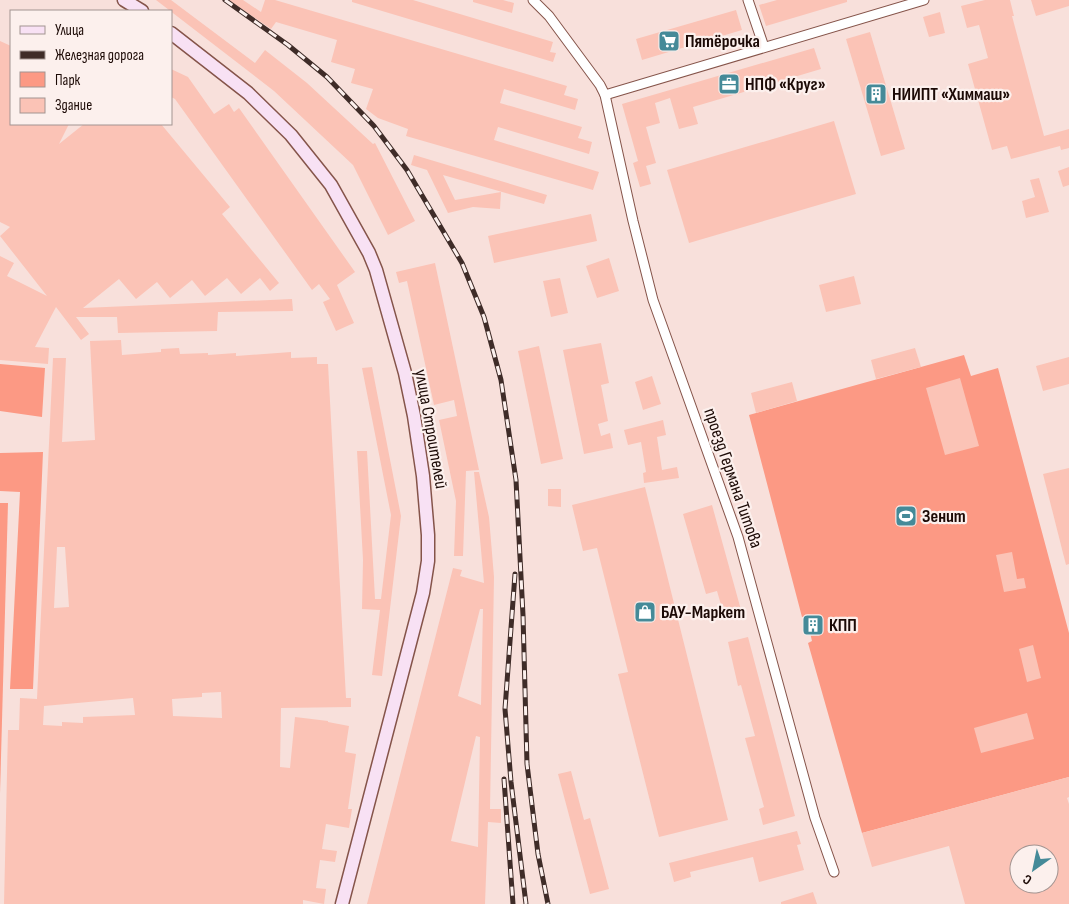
<svg xmlns="http://www.w3.org/2000/svg" width="1069" height="904" font-family="'Sofia Sans Condensed',sans-serif">
<style>
.green{fill:#fc9984}
.building{fill:#fbc3b6;fill-rule:evenodd}
.lines{fill:none;stroke-linecap:round;stroke-linejoin:round}
.minor-casing{stroke:#85544a;stroke-width:11}
.secondary-casing{stroke:#85544a;stroke-width:15}
.minor{stroke:#fff;stroke-width:9}
.secondary{stroke:#f8e1f4;stroke-width:12}
.rail-casing{stroke:#3f2c28;stroke-width:5}
.rail{stroke:#fcf0ed;stroke-width:3;stroke-dasharray:9;stroke-linecap:butt}
.labels{text-anchor:middle;dominant-baseline:central;stroke-width:4.5;stroke-linejoin:round;paint-order:stroke}
.poi-label{font-size:18px;font-weight:bold;fill:#1c0a06;stroke:#fcf0ed;text-anchor:start}
.street-label{font-size:18px;fill:#1c0a06;stroke:#fcf0ed}
</style>
<rect width="100%" height="100%" fill="#f8e0db"/>
<g class="green">
<polygon points="964,355 971,376 998,368 1069,633 1069,777 862,833 808,643 812,641 807,620 806,616 802,617 749,415"/>
<polygon points="0,364 45,368 42,417 0,411"/>
<polygon points="43,452 33,689 10,689 20,492 0,491 0,453"/>
<polygon points="0,503 8,503 0,794"/>
</g>
<g class="building">
<polygon points="156,0 171,0 255,63 265,50 307,83 373,144 375,143 415,221 388,235 353,165 274,91"/>
<polygon points="229,0 243,0 261,12 265,0 275,0 567,86 564,95 578,99 575,110 504,89 500,103 582,127 578,138 592,142 589,154 498,127 494,140 599,172 593,190 406,136 408,129 378,118 366,109 373,89 351,83 355,69 331,62 337,40 276,22 271,29"/>
<polygon points="352,0 413,0 553,42 550,52 556,53 553,62 352,2"/>
<polygon points="473,0 503,0 514,3 512,13 473,2"/>
<polygon points="777,0 847,0 847,2 766,26 759,5"/>
<polygon points="985,0 1010,0 1014,16 1012,16 1044,136 1069,129 1069,148 1061,150 1060,146 1011,159 1007,146 992,150 968,64 988,58 979,25 967,28 961,6"/>
<polygon points="1031,0 1069,0 1069,6 1036,16"/>
<polygon points="736,10 742,30 642,60 636,39"/>
<polygon points="940,12 945,33 929,37 923,17"/>
<polygon points="870,32 905,149 881,156 846,39"/>
<polygon points="0,41 11,46 11,124 69,124 59,144 84,124 161,124 230,207 222,214 279,283 270,291 260,278 241,294 227,278 205,296 192,280 170,298 157,282 136,299 119,279 83,308 292,299 293,311 218,312 217,331 118,333 117,317 76,317 89,334 81,340 56,307 35,347 49,348 48,364 0,360 0,256 14,263 7,276 47,296 0,236 10,227 0,222"/>
<polygon points="814,48 821,69 693,107 698,124 679,129 670,98 655,103 660,123 646,127 656,163 646,166 651,184 640,187 633,163 638,161 622,104"/>
<polygon points="171,69 188,77 214,114 229,104 234,112 239,108 355,272 337,285 354,323 336,331 323,302 330,299 319,284 312,290 175,99 171,97"/>
<polygon points="834,121 856,194 689,243 667,170"/>
<polygon points="414,155 547,195 544,204 443,175 455,200 501,192 500,209 473,207 448,213 427,170 411,165"/>
<polygon points="1069,167 1069,185 1063,187 1058,171"/>
<polygon points="1039,178 1049,212 1026,218 1022,201 1035,197 1030,180"/>
<polygon points="591,214 597,241 494,263 488,236"/>
<polygon points="609,258 619,291 597,298 586,266"/>
<polygon points="435,263 479,470 466,471 463,556 454,556 456,501 439,420 457,416 454,400 434,405 407,281 399,283 396,272"/>
<polygon points="854,276 861,304 826,312 819,285"/>
<polygon points="560,278 568,313 551,317 543,281"/>
<path d="M121,340l1,15 39,-3v-3l18,-1 1,6 28,-1v2l28,-2v3l55,-4v6l26,-1v7h11l18,334h5v9l-70,1 -1,59 10,1 5,-51 33,4v1l21,4 -4,26 11,2 -8,55h4l-3,19 -23,-4 -4,25 15,2 -2,11 -15,-2 -4,28 10,1 -2,15 -21,-4v4h-299l4,-174h11l1,-32 17,1 16,-341h13l-4,84 33,-2 -5,-99zM57,547h8l4,60 -15,1zM221,692l1,26 -49,-2 -1,-17 30,-2v-4zM133,698l2,17 -52,2v6l-21,-1v4l-19,-1 1,-19z"/>
<polygon points="601,343 609,383 601,385 608,421 598,424 601,436 610,433 613,448 584,454 563,350"/>
<polygon points="539,346 563,459 541,464 518,351"/>
<polygon points="915,348 921,367 876,379 871,360"/>
<polygon points="1069,357 1069,384 1043,391 1036,366"/>
<polygon points="372,367 401,516 382,676 372,675 380,610 362,609 363,560 357,451 367,451 375,599 381,599 391,515 362,368"/>
<polygon points="652,376 661,404 643,410 635,382"/>
<polygon points="960,378 979,446 945,455 926,388"/>
<polygon points="792,382 797,401 756,413 751,393"/>
<polygon points="663,420 666,435 657,437 662,470 677,467 679,478 644,483 643,473 646,472 641,442 628,445 624,430"/>
<polygon points="1069,468 1069,564 1066,565 1043,474"/>
<path d="M474,472h5l10,45 5,60 -4,232h11v14l-13,-1 -3,82h-118l86,-336 9,2 -2,6 24,7zM480,609h3l-2,96 -23,-9zM476,736l4,1 -2,110 -27,-6z"/>
<polygon points="645,487 728,820 659,837 618,674 628,672 597,548 583,551 572,505"/>
<polygon points="548,489 561,489 561,507 548,506"/>
<polygon points="712,505 741,610 724,615 717,591 706,594 683,514"/>
<polygon points="1012,552 1017,579 1024,578 1026,588 1004,592 996,555"/>
<polygon points="815,618 818,631 810,633 807,620"/>
<polygon points="748,637 795,816 763,825 759,809 764,807 745,738 755,736 741,685 738,686 728,642"/>
<polygon points="1033,645 1041,678 1027,682 1019,649"/>
<polygon points="1027,713 1034,739 981,753 974,728"/>
<polygon points="571,771 584,820 590,818 609,889 590,894 558,774"/>
<path d="M1069,777v20l-2,1 2,6v100h-104l-16,-58 -77,21 -10,-34zM1019,854h30v30h-30z"/>
<polygon points="797,831 801,844 797,845 804,870 759,882 753,857 690,872 691,877 674,882 669,863"/>
<polygon points="813,892 817,904 781,904 781,902"/>
</g>
<g class="lines">
<g class="minor-casing">
<g id="minor">
<polyline points="533,0 549,16 600,85 605,95 633,221 653,300 738,537 815,818 834,872"/>
<polyline points="748,0 764,47"/>
<polyline points="605,95 924,0"/>
</g>
</g>
<g class="secondary-casing">
<g id="secondary">
<polyline points="124,0 142,11"/>
<polyline points="171,33 248,93 291,135 331,185 369,253 376,270 405,373 414,416 423,476 428,535 428,561 423,593 342,904"/>
</g>
</g>
<use href="#minor" class="minor"/>
<use href="#secondary" class="secondary"/>
<g class="rail-casing">
<g id="rail">
<polyline points="225,0 288,45 327,77 374,126 407,170 462,263 484,317 501,380 516,480 523,615 527,764 538,854 548,904"/>
<polyline points="515,574 505,709 511,782 526,904"/>
<polyline points="504,779 513,904"/>
</g>
</g>
<use href="#rail" class="rail"/>
</g>
<defs>
<g id="supermarket-square" transform="scale(1.125)"><rect x="-9" y="-9" width="18" height="18" rx="4" fill="#458a98" stroke="#fcf0ed"/><path d="M-6-5.5h2.5l.6 2H6L4.5 2H-2.5L-4.4-4H-6ZM-1.5 3.2a1.3 1.3 0 1 0 .1 0ZM3 3.2a1.3 1.3 0 1 0 .1 0Z" fill="#fff"/></g>
<g id="office-square" transform="scale(1.125)"><rect x="-9" y="-9" width="18" height="18" rx="4" fill="#458a98" stroke="#fcf0ed"/><path d="M-6-3h4V-5.5h4V-3h4V5H-6ZM-1-4.5V-3h2v-1.5ZM-6 0V1H6V0Z" fill="#fff"/></g>
<g id="building-square" transform="scale(1.125)"><rect x="-9" y="-9" width="18" height="18" rx="4" fill="#458a98" stroke="#fcf0ed"/><path d="M-4-6H4V6H1V3H-1V6H-4ZM-2.5-4.3h1.7v1.8h-1.7ZM.8-4.3h1.7v1.8H.8ZM-2.5-1h1.7V.8h-1.7ZM.8-1h1.7V.8H.8Z" fill="#fff"/></g>
<g id="stadium-square" transform="scale(1.125)"><rect x="-9" y="-9" width="18" height="18" rx="4" fill="#458a98" stroke="#fcf0ed"/><path d="M0-5a6.5 5 0 1 0 0 10a6.5 5 0 1 0 0-10ZM-3.5-1.8h7v3.6h-7Z" fill="#fff"/></g>
<g id="shop-square" transform="scale(1.125)"><rect x="-9" y="-9" width="18" height="18" rx="4" fill="#458a98" stroke="#fcf0ed"/><path d="M-5-2.5h2.3a2.7 3.5 0 0 1 5.4 0H5L5.5 6h-11ZM-1.5-2.5h3a1.5 2.3 0 0 0-3 0Z" fill="#fff"/></g>
</defs>
<g fill-rule="evenodd">
<use href="#supermarket-square" x="669" y="41"/>
<use href="#office-square" x="729" y="84"/>
<use href="#building-square" x="876" y="94"/>
<use href="#stadium-square" x="906" y="516"/>
<use href="#shop-square" x="645" y="612"/>
<use href="#building-square" x="813" y="625"/>
</g>
<g class="labels">
<g class="poi-label">
<text x="685" y="41">Пятёрочка</text>
<text x="745" y="84">НПФ «Круг»</text>
<text x="892" y="94">НИИПТ «Химмаш»</text>
<text x="922" y="516">Зенит</text>
<text x="661" y="612">БАУ-Маркет</text>
<text x="829" y="625">КПП</text>
</g>
<g class="street-label">
<text transform="translate(431 429) rotate(80)">улица Строителей</text>
<text transform="translate(733 478) rotate(71)">проезд Германа Титова</text>
</g>
</g>
<rect x="10" y="10" width="162" height="115" fill="#fcf0ed" stroke="#a29491"/>
<rect x="20" y="26" width="25" height="8" fill="#f8e1f4" stroke="#a29491"/>
<text x="55" y="35" font-size="15" fill="#1c0a06">Улица</text>
<rect x="20" y="51" width="25" height="8" fill="#3f2c28" stroke="#a29491"/>
<text x="55" y="60" font-size="15" fill="#1c0a06">Железная дорога</text>
<rect x="20" y="72" width="25" height="15" fill="#fc9984" stroke="#a29491"/>
<text x="55" y="85" font-size="15" fill="#1c0a06">Парк</text>
<rect x="20" y="98" width="25" height="15" fill="#fbc3b6" stroke="#a29491"/>
<text x="55" y="110" font-size="15" fill="#1c0a06">Здание</text>
<g transform="translate(1034 869) rotate(213)"><circle r="24" fill="#fcf0ed" stroke="#a29491"/>
<path d="M0-4L9 19L0 12L-9 19Z" fill="#458a98"/>
<text y="-8" font-size="14" font-weight="bold" text-anchor="middle" fill="#1c0a06">С</text>
</g>
</svg>
